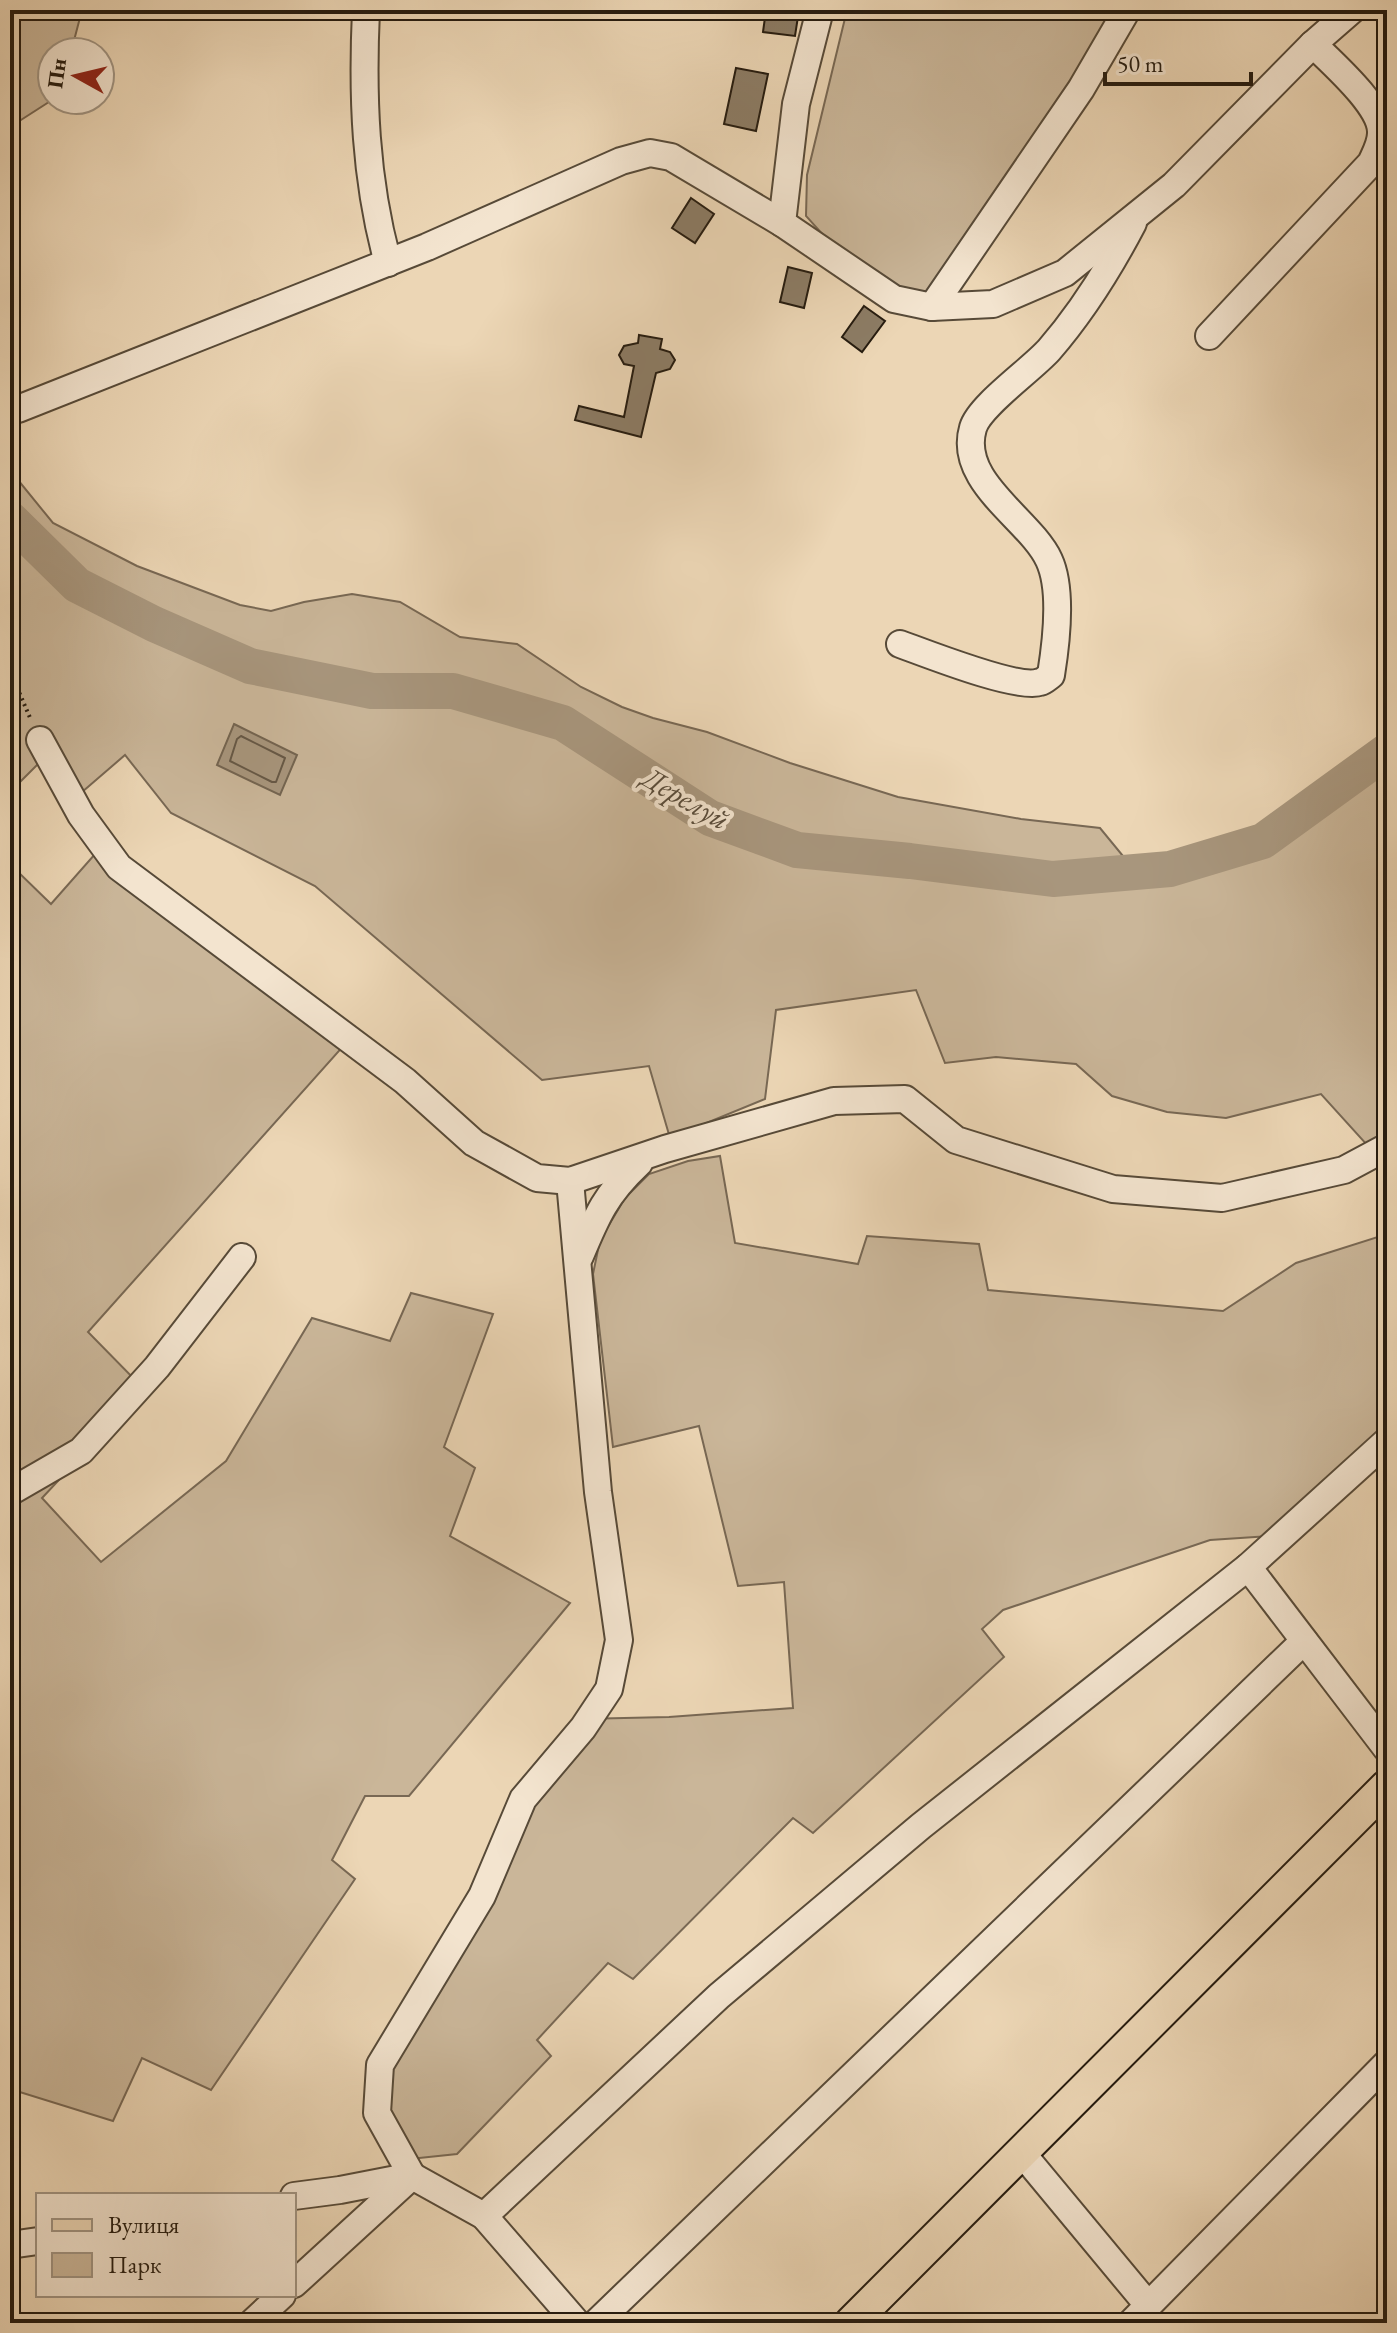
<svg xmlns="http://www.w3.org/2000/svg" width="1397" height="2333" font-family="'EB Garamond',serif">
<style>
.green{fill:#cab699;stroke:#786854;stroke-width:2}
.water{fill:#a8967d;stroke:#746551;stroke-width:2}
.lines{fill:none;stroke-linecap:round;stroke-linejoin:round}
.shore{stroke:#665846;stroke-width:2}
.river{stroke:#a8967d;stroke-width:36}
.building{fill:#8c7c65;stroke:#251b0f;stroke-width:2}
.minor-casing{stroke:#574a38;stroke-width:30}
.major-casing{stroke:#251b0f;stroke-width:36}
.path{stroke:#251b0f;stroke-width:4;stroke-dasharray:2 4;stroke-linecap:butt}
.minor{stroke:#f3e4cf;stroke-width:26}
.major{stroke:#ecd6b5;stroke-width:32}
.labels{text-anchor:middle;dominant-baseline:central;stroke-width:8;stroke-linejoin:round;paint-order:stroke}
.water-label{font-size:30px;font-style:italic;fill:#594c3b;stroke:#f3e4cf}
</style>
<rect width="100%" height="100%" fill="#ecd6b5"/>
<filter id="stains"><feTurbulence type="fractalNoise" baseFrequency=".0025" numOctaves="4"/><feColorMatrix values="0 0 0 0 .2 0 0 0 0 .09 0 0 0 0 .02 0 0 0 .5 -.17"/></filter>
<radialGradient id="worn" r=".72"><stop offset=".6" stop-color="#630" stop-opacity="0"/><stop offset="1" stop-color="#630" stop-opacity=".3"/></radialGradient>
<g class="green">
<polygon points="10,10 82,10 71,52 52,52 52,100 10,127"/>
<polygon points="847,10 1125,10 936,295 894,290 844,258 806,216 807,175"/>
<polygon points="10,453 18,480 53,523 137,566 240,605 271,611 304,602 352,594 400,602 460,637 517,644 581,687 622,707 653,718 707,732 790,763 898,797 1021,819 1100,828 1127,861 1149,875 1205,866 1257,854 1310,814 1387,763 1387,1167 1321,1094 1226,1118 1167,1112 1112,1096 1076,1064 996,1057 945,1063 916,990 776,1010 765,1099 670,1138 649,1066 542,1080 315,886 171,813 125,755 67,805 41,761 10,792"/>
<polygon points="110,837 132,866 355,1033 88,1332 144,1389 42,1498 101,1562 226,1461 312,1318 390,1341 411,1293 493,1314 444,1447 475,1468 450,1536 570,1603 409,1796 365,1796 332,1860 355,1879 211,2090 142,2058 113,2121 10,2089 10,864 51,904"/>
<polygon points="720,1156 735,1243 858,1264 867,1236 979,1244 988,1290 1223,1311 1296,1263 1387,1234 1387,1434 1270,1536 1210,1540 1003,1610 982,1629 1004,1657 813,1833 793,1818 633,1979 608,1963 537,2040 551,2056 457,2154 391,2161 371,2130 369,2082 424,1983 519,1790 580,1719 669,1717 793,1708 784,1582 738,1586 699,1426 613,1447 593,1274 600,1240 625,1198 649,1174 688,1161"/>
</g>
<polygon class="water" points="234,724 297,755 280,795 217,765"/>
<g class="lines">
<polygon class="shore" points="241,736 285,758 276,782 272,782 230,761 237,739"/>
<polyline class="river" points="10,519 77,585 154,624 250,666 372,691 453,691 563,723 710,818 797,850 910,861 1053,879 1170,869 1263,841 1387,751"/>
</g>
<g class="building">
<polygon points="766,10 799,10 795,36 763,32"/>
<polygon points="736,68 768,74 756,131 724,124"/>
<polygon points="691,198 714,214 695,243 672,228"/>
<polygon points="788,267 812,273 804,308 780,302"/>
<polygon points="864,306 885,321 862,352 842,337"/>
<polygon points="639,335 662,339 660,349 670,352 675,360 670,369 656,373 641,437 575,420 579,406 624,417 634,366 624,364 619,355 624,346 638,343"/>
</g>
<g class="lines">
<g class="minor-casing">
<g id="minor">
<path d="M366,10c-4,86 -1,169 22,253"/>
<polyline points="820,10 796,104 782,223 894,299 932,307 993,304 1065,273 1174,185 1313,44 1352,10"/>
<polyline points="932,307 1081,89 1127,10"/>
<path d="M1209,336l162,-173c4,-9 10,-19 10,-30 1,-27 -49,-70 -68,-89"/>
<polyline points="18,409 427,247 621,161 650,153 671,157 782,223"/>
<path d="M900,644c25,9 118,46 140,38 4,-1 7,-4 11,-7 5,-31 12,-85 -2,-115 -19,-41 -92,-78 -76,-132 6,-22 58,-58 76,-78 33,-38 61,-83 84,-127"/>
<polyline points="40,740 81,815 119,867 405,1081 474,1143 537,1178 570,1181 665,1149 834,1101 905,1099 956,1140 1113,1189 1222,1198 1344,1170 1387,1147"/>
<path d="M580,1256c17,-41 26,-62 59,-93"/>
<polyline points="10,1492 81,1451 157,1367 242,1257"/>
<polyline points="1248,1567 1387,1749"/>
<polyline points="1021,2152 1148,2305"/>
<polyline points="294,2196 340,2190 412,2176 484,2216 577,2323"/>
<polyline points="484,2216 719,1996 921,1826 1248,1567 1387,1441"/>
<polyline points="10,2245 38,2241"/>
<polyline points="294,2284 412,2176 377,2113 380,2065 482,1896 523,1799 583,1728 609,1689 619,1640 598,1492 570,1181"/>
<polyline points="252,2323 282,2295"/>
<polyline points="596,2323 1304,1641"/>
<polyline points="1131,2323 1387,2063"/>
</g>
</g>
<g class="major-casing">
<polyline id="major" points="851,2323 1387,1786"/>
</g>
<polyline class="path" points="10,671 31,720"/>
<use href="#minor" class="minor"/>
<use href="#major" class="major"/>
</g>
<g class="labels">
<g class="water-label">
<text transform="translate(686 798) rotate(30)">Дерелуй</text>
</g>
</g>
<rect width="1397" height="2333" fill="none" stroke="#ecd6b5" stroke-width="40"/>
<rect x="12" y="12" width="1373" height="2309" fill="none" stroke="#251b0f" stroke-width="4"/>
<rect x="20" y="20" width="1357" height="2293" fill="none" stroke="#251b0f" stroke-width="2"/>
<rect x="36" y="2193" width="260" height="104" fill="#f3e4cf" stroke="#a19482" stroke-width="2"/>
<rect x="52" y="2219" width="40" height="12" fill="#ecd6b5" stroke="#a19482" stroke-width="2"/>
<text x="108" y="2233" font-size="24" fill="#251b0f">Вулиця</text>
<rect x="52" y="2253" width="40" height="24" fill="#cab699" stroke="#a19482" stroke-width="2"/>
<text x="108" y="2273" font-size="24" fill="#251b0f">Парк</text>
<g transform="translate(76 76) rotate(278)"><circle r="38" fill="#f3e4cf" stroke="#a19482" stroke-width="2"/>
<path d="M0-6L14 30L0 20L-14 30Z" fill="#8f2418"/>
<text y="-12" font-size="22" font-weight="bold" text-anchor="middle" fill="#251b0f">Пн</text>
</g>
<path d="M1105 72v12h146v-12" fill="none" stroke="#251b0f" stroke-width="4"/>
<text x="1117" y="72" font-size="24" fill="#251b0f" stroke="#f3e4cf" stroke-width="6" paint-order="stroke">50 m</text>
<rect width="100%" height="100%" filter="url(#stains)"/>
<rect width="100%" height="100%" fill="url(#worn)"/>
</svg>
